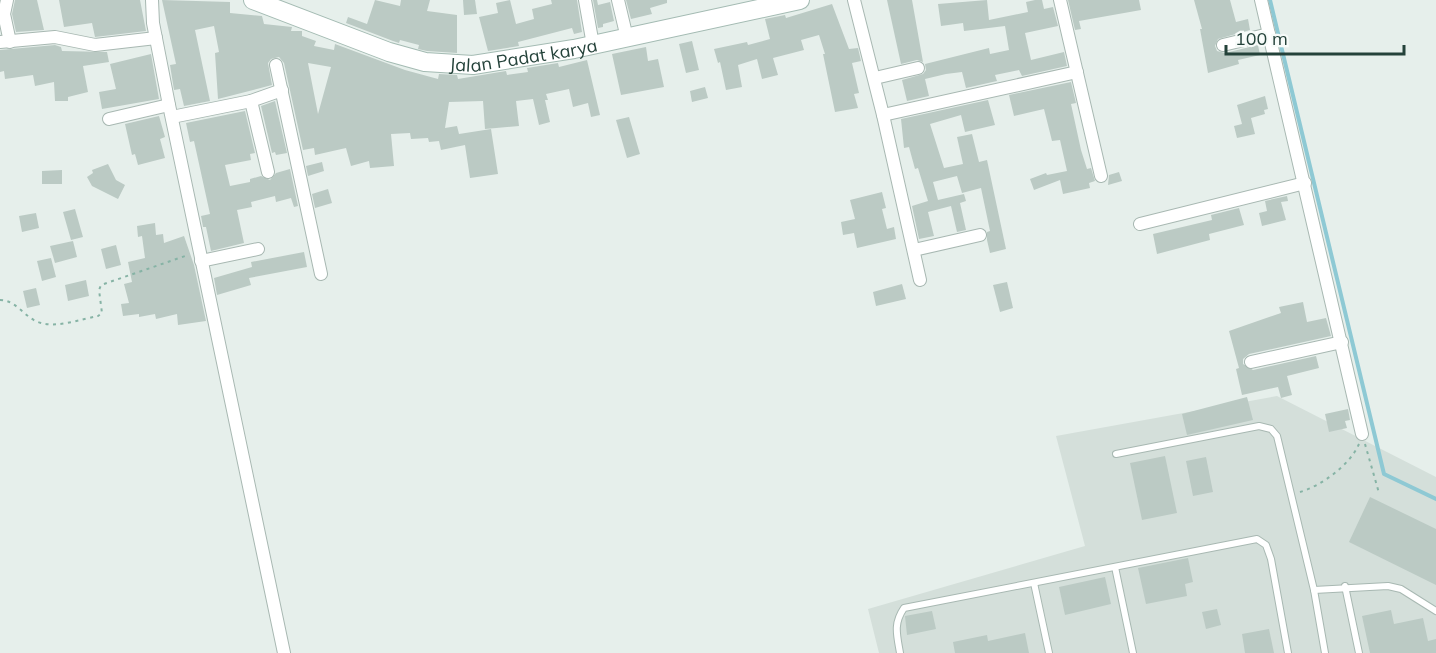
<svg xmlns="http://www.w3.org/2000/svg" width="1436" height="653" font-family="Mulish,sans-serif">
<style>
.built{fill:#d4dfda}
.lines{fill:none;stroke-linecap:round;stroke-linejoin:round}
.stream{stroke:#8ec9d4;stroke-width:4}
.building{fill:#bbcac4;fill-rule:evenodd}
.lane-casing{stroke:#a8b8b2;stroke-width:8}
.street-casing{stroke:#a8b8b2;stroke-width:14}
.secondary-casing{stroke:#a4bbb3;stroke-width:20}
.path{stroke:#86b3a5;stroke-width:2;stroke-dasharray:3 4.5;stroke-linecap:butt}
.lane{stroke:#fff;stroke-width:6}
.street{stroke:#fff;stroke-width:12}
.secondary{stroke:#fff;stroke-width:18}
.labels{text-anchor:middle;dominant-baseline:central;stroke-width:4.5;stroke-linejoin:round;paint-order:stroke}
.street-label{font-size:18px;fill:#24423a;stroke:#f7fbf9}
</style>
<rect width="100%" height="100%" fill="#e6efeb"/>
<polygon class="built" points="1277,396 1436,477 1436,653 879,653 868,609 1085,546 1056,436"/>
<g class="lines">
<polyline class="stream" points="1270,0 1384,474 1436,499"/>
</g>
<g class="building">
<polygon points="15,0 37,0 44,30 16,32 12,14"/>
<polygon points="59,0 140,0 146,31 95,37 92,23 64,27"/>
<path d="M162,0l68,2v11l32,3 2,8 28,3 -1,4h11v5l14,5 -2,5 20,4 1,-6 70,26 33,9 1,-5 18,1 1,4 48,-8 1,4 21,-3 -1,-4 31,-5 1,4 28,-7 13,55 -9,2 -3,-14 -15,4 -4,-18 -23,5 2,6h-3l5,22 -11,3 -6,-26 -17,2 3,25 -34,3 -2,-28 -34,1 -4,26 12,-2 2,8 32,-5 7,45 -28,4 -5,-33 -24,5 -2,-9 -10,1 -1,-4 -17,1 -1,-6 -19,1 3,32 -24,2 -1,-7 -18,5 -5,-18 -31,7 -1,-7 -11,2 -19,-87 -5,-6 -8,2 -3,4 4,22 -54,14 -3,-46 4,-1 -5,-26 -19,4 15,71 -26,5 -4,-17 -6,1 -4,-25 6,-1zM308,63l23,4 -13,47z"/>
<polygon points="375,0 400,6 401,0 430,0 427,11 457,15 457,53 427,51 418,49 419,45 400,40 399,43 393,41 346,23 348,17 367,24"/>
<polygon points="463,0 475,0 477,14 464,15"/>
<polygon points="510,0 516,24 534,19 532,9 552,4 551,0 577,0 582,32 574,34 572,28 518,42 519,46 488,51 479,17 498,13 496,3"/>
<polygon points="593,0 597,0 598,5 610,2 614,21 603,24 603,27 598,28"/>
<polygon points="626,0 667,0 667,3 650,8 652,14 631,19"/>
<polygon points="887,0 912,0 923,62 917,60 901,64"/>
<polygon points="987,0 989,20 1028,12 1026,2 1035,0 1042,0 1044,9 1053,7 1058,26 1025,33 1031,60 1064,52 1067,66 1022,76 1019,70 995,75 997,81 966,88 962,72 946,74 925,79 929,96 907,101 902,80 923,74 926,70 925,64 989,48 990,54 1009,50 1005,26 964,31 963,23 941,26 938,4"/>
<polygon points="1068,0 1139,0 1141,10 1079,21 1081,29 1075,30"/>
<polygon points="1194,0 1230,0 1236,22 1248,19 1250,30 1218,39 1215,46 1217,51 1225,53 1258,45 1260,55 1238,60 1239,64 1208,73 1200,29 1202,29"/>
<polygon points="832,4 849,49 858,48 861,61 852,63 859,93 854,94 858,108 835,112 823,54 825,54 819,35 801,40 804,50 773,58 778,75 762,79 757,59 738,65 742,87 726,90 720,62 718,63 714,49 747,42 748,45 770,39 765,19 785,15 786,18"/>
<polygon points="692,41 699,70 686,73 679,44"/>
<polygon points="55,45 61,47 62,51 107,52 109,62 83,66 88,92 68,97 68,101 55,101 54,82 35,86 33,75 5,79 4,71 0,72 0,50"/>
<polygon points="646,47 648,61 658,59 664,87 621,95 612,54"/>
<polygon points="151,54 159,99 102,109 99,92 116,89 110,64"/>
<polygon points="1071,82 1076,103 1071,104 1081,150 1087,169 1091,168 1095,181 1089,183 1090,188 1063,194 1060,180 1034,190 1030,179 1046,173 1047,175 1067,171 1060,140 1052,141 1044,109 1014,116 1009,95"/>
<polygon points="705,87 708,98 692,102 690,91"/>
<polygon points="1265,96 1268,109 1264,110 1265,114 1251,118 1255,134 1237,138 1234,126 1242,124 1237,105"/>
<polygon points="988,100 995,125 965,132 961,115 930,124 944,168 963,164 957,137 972,134 979,162 987,160 1006,249 990,253 987,240 987,232 990,231 981,188 962,193 957,176 933,182 938,200 964,194 966,201 960,203 966,230 957,232 951,206 928,212 934,236 919,239 912,206 928,201 918,168 915,169 909,147 904,148 901,119"/>
<polygon points="275,101 287,153 276,155 275,152 272,153 261,106"/>
<polygon points="245,111 255,153 250,154 251,160 225,165 230,186 250,182 250,179 261,176 270,180 276,173 290,169 298,206 294,207 291,198 276,202 275,196 251,202 252,207 237,210 244,243 211,251 206,227 203,227 201,216 210,214 194,141 190,142 186,123"/>
<polygon points="159,116 165,137 160,139 165,158 138,165 135,154 132,155 125,124"/>
<polygon points="629,117 640,154 627,158 616,120"/>
<polygon points="322,162 324,171 308,176 306,166"/>
<polygon points="108,164 116,180 125,185 118,199 92,186 87,177 93,173 92,170"/>
<polygon points="62,170 62,184 42,184 42,171"/>
<polygon points="1119,172 1122,181 1108,185 1109,175"/>
<polygon points="328,189 332,203 315,208 312,194"/>
<polygon points="882,192 886,208 882,209 887,229 894,227 896,239 857,248 854,233 843,235 841,222 855,219 850,200"/>
<polygon points="1287,196 1288,201 1281,202 1286,220 1262,226 1259,213 1267,211 1265,201"/>
<polygon points="1239,208 1244,225 1209,234 1210,240 1157,254 1153,234 1212,220 1211,215"/>
<polygon points="75,209 83,237 71,240 63,212"/>
<polygon points="36,213 39,228 22,232 19,216"/>
<polygon points="155,223 156,235 163,234 164,243 184,236 194,265 206,321 178,325 177,314 156,319 155,314 139,317 139,314 123,316 121,304 129,303 124,284 132,282 128,262 145,258 142,236 138,237 137,226"/>
<polygon points="73,241 77,257 55,263 50,246"/>
<polygon points="116,245 121,265 106,269 101,249"/>
<polygon points="304,252 307,267 249,278 251,285 217,295 214,278 252,267 251,262"/>
<polygon points="51,258 56,277 42,281 37,261"/>
<polygon points="86,280 89,296 68,301 65,285"/>
<polygon points="1007,282 1013,308 1000,312 993,285"/>
<polygon points="902,284 906,299 876,306 873,292"/>
<polygon points="36,288 40,305 27,308 23,291"/>
<polygon points="1303,302 1307,322 1326,318 1331,336 1249,354 1243,359 1243,364 1253,370 1316,356 1319,368 1287,376 1292,395 1281,398 1278,387 1242,395 1236,369 1239,368 1229,331 1281,313 1279,307"/>
<polygon points="1247,397 1253,420 1187,435 1182,414"/>
<polygon points="1348,409 1350,420 1345,421 1347,428 1329,432 1325,414"/>
<polygon points="1165,456 1177,513 1142,520 1130,463"/>
<polygon points="1206,457 1213,492 1193,496 1186,461"/>
<polygon points="1370,497 1436,529 1436,585 1349,542"/>
<polygon points="1188,558 1193,582 1185,584 1187,596 1146,604 1138,568"/>
<polygon points="1105,577 1111,604 1065,615 1059,587"/>
<polygon points="1217,609 1221,625 1206,629 1202,612"/>
<polygon points="1391,610 1394,624 1423,618 1428,641 1436,639 1436,653 1370,653 1362,616"/>
<polygon points="932,611 936,629 907,635 905,616"/>
<polygon points="1269,629 1274,653 1245,653 1242,634"/>
<polygon points="1025,633 1029,653 955,653 953,642 987,635 988,641"/>
</g>
<g class="lines">
<g class="lane-casing">
<g id="lane">
<polyline points="1116,454 1259,426 1271,429 1277,436 1314,590 1325,653"/>
<polyline points="1115,567 1133,653"/>
<polyline points="1034,583 1049,653"/>
<polyline points="1345,586 1359,653"/>
<polyline points="1314,590 1388,586 1401,589 1436,611"/>
<path d="M900,653c-3,-18 -7,-29 4,-45l353,-69 9,6 5,14 17,94"/>
</g>
</g>
<g class="street-casing">
<g id="street">
<polyline points="7,0 4,14 10,42"/>
<polyline points="152,0 153,23 169,105 284,653"/>
<polyline points="585,0 593,45"/>
<polyline points="618,0 627,38"/>
<polyline points="854,0 883,115 920,280"/>
<polyline points="1060,0 1101,176"/>
<polyline points="1261,0 1362,434"/>
<polyline points="0,42 55,37 95,45 156,38"/>
<polyline points="1223,45 1269,34"/>
<polyline points="276,65 321,274"/>
<polyline points="875,78 918,68"/>
<polyline points="883,115 1077,72"/>
<polyline points="172,117 251,101"/>
<polyline points="109,119 169,105"/>
<polyline points="268,172 251,101 282,90"/>
<polyline points="1140,224 1305,183"/>
<polyline points="914,250 980,235"/>
<polyline points="201,261 258,249"/>
<polyline points="1251,362 1342,342"/>
</g>
</g>
<g class="secondary-casing">
<g id="secondary">
<path id="s1" d="M253,0l136,52 36,10 48,3 101,-16 226,-49"/>
</g>
</g>
<g class="path">
<path d="M0,300c17,0 25,19 41,23 16,5 41,-4 57,-7l4,-3 -3,-23 2,-5 87,-30"/>
<polyline points="1365,444 1379,493"/>
<path d="M1300,492c21,-6 50,-27 59,-48"/>
</g>
<use href="#lane" class="lane"/>
<use href="#street" class="street"/>
<use href="#secondary" class="secondary"/>
</g>
<g class="labels">
<g class="street-label">
<text stroke="none"><textPath href="#s1" startOffset="282">Jalan Padat karya</textPath></text>
</g>
</g>
<path d="M1226 45v9h178v-9" fill="none" stroke="#24423a" stroke-width="3"/>
<text x="1235" y="45" font-size="18" fill="#24423a" stroke="#f7fbf9" stroke-width="4.5" paint-order="stroke">100 m</text>
</svg>
